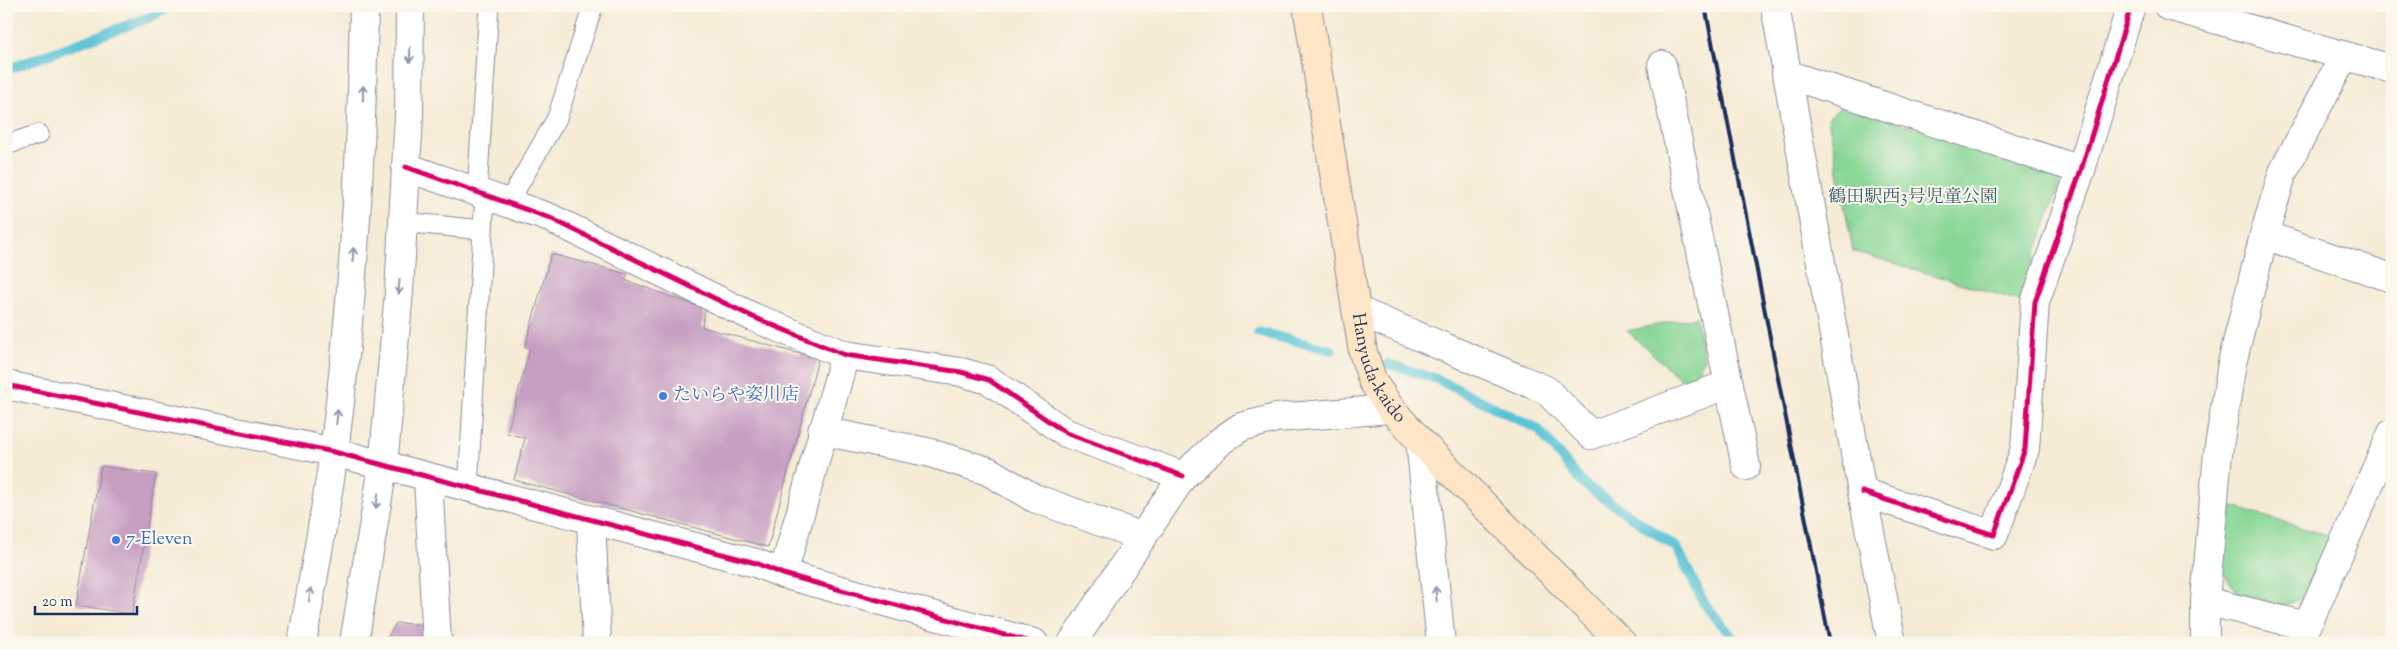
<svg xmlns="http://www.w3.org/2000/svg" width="2398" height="649" font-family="'Sorts Mill Goudy','Noto Serif JP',serif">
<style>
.green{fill:#87d695;stroke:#51827a}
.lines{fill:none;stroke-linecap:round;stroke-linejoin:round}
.stream{stroke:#5ac3d6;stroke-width:10}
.building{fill:#c79fc3}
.service-casing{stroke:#888d9a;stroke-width:21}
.minor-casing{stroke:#888d9a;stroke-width:30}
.tertiary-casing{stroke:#888d9a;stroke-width:30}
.secondary-casing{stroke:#888d9a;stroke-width:30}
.service{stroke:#fff;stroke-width:19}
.minor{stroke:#fff;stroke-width:28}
.tertiary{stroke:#fff;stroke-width:28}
.secondary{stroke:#fee5c5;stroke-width:28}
.rail{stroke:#1b2f5e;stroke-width:4}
.cycleway-casing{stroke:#fbf7ec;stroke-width:8}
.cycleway{stroke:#d6006c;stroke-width:5}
.oneway{stroke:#8d97ae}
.shop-dot{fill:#3f7fe0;stroke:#fbf7ec;stroke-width:2}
.labels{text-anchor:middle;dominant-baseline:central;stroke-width:4;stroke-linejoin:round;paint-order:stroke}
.park-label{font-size:18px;fill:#36596c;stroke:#fbf7ec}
.street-label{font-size:18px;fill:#1b2f5e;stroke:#fbf7ec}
.shop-label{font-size:18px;fill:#366cbe;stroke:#fbf7ec;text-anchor:start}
</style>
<rect width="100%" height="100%" fill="#fbf7ec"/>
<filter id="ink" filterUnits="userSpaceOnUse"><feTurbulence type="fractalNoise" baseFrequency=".02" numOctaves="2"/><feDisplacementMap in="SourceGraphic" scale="10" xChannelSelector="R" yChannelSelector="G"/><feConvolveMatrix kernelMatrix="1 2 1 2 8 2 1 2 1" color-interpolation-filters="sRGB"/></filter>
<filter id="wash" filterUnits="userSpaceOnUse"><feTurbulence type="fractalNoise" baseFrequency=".0096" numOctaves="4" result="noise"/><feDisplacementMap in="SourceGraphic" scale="20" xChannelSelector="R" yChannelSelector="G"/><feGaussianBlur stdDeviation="1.12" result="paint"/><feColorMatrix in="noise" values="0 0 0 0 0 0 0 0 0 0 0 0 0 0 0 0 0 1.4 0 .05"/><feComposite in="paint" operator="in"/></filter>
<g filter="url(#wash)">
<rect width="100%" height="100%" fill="#f6ebd5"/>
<g class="green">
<polygon points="1843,105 2062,175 2020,301 1853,251 1828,118"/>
<polygon points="1696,317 1704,359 1694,382 1686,384 1627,331"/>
<polygon points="2227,505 2333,537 2308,595 2284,606 2238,593 2222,571"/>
</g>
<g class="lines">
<g class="stream">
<polyline points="6,70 150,17 172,6"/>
<polyline points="1258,332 1332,350"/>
<polyline points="1388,364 1437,379 1538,429 1582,483 1677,548 1704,603 1737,643"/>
</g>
</g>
<g id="blocks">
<g class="building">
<polygon points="551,254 628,274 625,280 705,309 702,327 818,359 768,547 514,480 525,438 507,433 530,349 525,347"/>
<polygon points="101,466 156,474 132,614 76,605"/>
<polygon points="396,623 428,625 429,643 384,643"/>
</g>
</g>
</g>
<g filter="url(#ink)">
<use href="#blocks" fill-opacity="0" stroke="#888d9a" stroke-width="1"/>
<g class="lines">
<g class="service-casing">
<g id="service">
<polyline points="6,145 39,134"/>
<polyline points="477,192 489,6"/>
<polyline points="508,203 557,118 593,6"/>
<polyline points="403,222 483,230"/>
<polyline points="468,488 485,195"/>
</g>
</g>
<g class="minor-casing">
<g id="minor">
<polyline points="1775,6 1862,492 1892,643"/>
<polyline points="2168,6 2392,69"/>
<polyline points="1662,65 1746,466"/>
<polyline points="1786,74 2081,170"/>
<polyline points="406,167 550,218 753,317 845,355 961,372 989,380 1066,433 1183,476"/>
<polyline points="2264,235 2392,278"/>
<polyline points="1356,310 1546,390 1591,435 1729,384"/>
<polyline points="6,385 334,452 756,563 783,574 1034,643"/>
<polyline points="822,431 927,452 988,471 1034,498 1143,537"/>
<polyline points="1420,441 1441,643"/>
<polyline points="428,478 437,643"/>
<polyline points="1862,492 1994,535 2025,449 2035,302 2081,170 2131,6"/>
<polyline points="591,520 597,643"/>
<polyline points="783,574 845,355"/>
<polyline points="2205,601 2307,626 2392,433"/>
<polyline points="1072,643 1183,476 1222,440 1241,427 1276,418 1391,409"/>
<polyline points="2205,643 2205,601 2218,453 2232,363 2264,235 2283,172 2344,56"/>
</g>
</g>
<g class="tertiary-casing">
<g id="tertiary">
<path d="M302,643c11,-64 23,-127 32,-191 19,-147 28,-297 30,-446"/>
<polyline points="354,643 383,467 399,292 409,115 410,6"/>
</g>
</g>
<g class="secondary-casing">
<g id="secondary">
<path id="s1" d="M1307,6l56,346 10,30 18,27 29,32 202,202"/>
</g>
</g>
<use href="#service" class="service"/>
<use href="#minor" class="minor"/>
<use href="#tertiary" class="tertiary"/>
<use href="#secondary" class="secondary"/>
<polyline class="rail" points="1705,6 1830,643"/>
<g class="cycleway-casing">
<g id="cycleway">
<polyline points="406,167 550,218 753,317 845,355 961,372 989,380 1066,433 1183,476"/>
<polyline points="6,385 334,452 756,563 783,574 1034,643"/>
<polyline points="1862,492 1994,535 2025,449 2035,302 2081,170 2131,6"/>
</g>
</g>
<use href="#cycleway" class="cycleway"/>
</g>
<defs><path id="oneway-shaft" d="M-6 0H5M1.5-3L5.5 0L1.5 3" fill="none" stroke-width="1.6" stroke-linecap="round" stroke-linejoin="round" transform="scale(1.25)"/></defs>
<g class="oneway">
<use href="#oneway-shaft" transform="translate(410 55) rotate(90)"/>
<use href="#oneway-shaft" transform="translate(363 93) rotate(-89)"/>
<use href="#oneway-shaft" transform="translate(353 255) rotate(-86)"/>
<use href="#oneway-shaft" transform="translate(399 287) rotate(94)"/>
<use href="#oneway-shaft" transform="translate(337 417) rotate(-84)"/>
<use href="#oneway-shaft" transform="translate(377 501) rotate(99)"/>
<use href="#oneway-shaft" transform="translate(1436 594) rotate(-96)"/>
<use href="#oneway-shaft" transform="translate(310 595) rotate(-81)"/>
</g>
</g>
<g class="shop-dot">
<circle cx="663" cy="396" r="5"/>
<circle cx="116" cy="540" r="5"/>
</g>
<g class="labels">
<g class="park-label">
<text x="1913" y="198">鶴田駅西3号児童公園</text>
</g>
<g class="street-label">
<text stroke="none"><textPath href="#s1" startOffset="371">Hanyuda-kaido</textPath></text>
</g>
<g class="shop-label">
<text x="673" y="396">たいらや姿川店</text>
<text x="126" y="540">7-Eleven</text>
</g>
</g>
<rect width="2398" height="649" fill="none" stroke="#fbf7ec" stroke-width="25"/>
<path d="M35 606v8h102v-8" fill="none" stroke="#1b2f5e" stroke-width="2.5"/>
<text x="42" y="606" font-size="15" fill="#1b2f5e" stroke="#fbf7ec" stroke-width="4" paint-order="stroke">20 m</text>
</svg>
